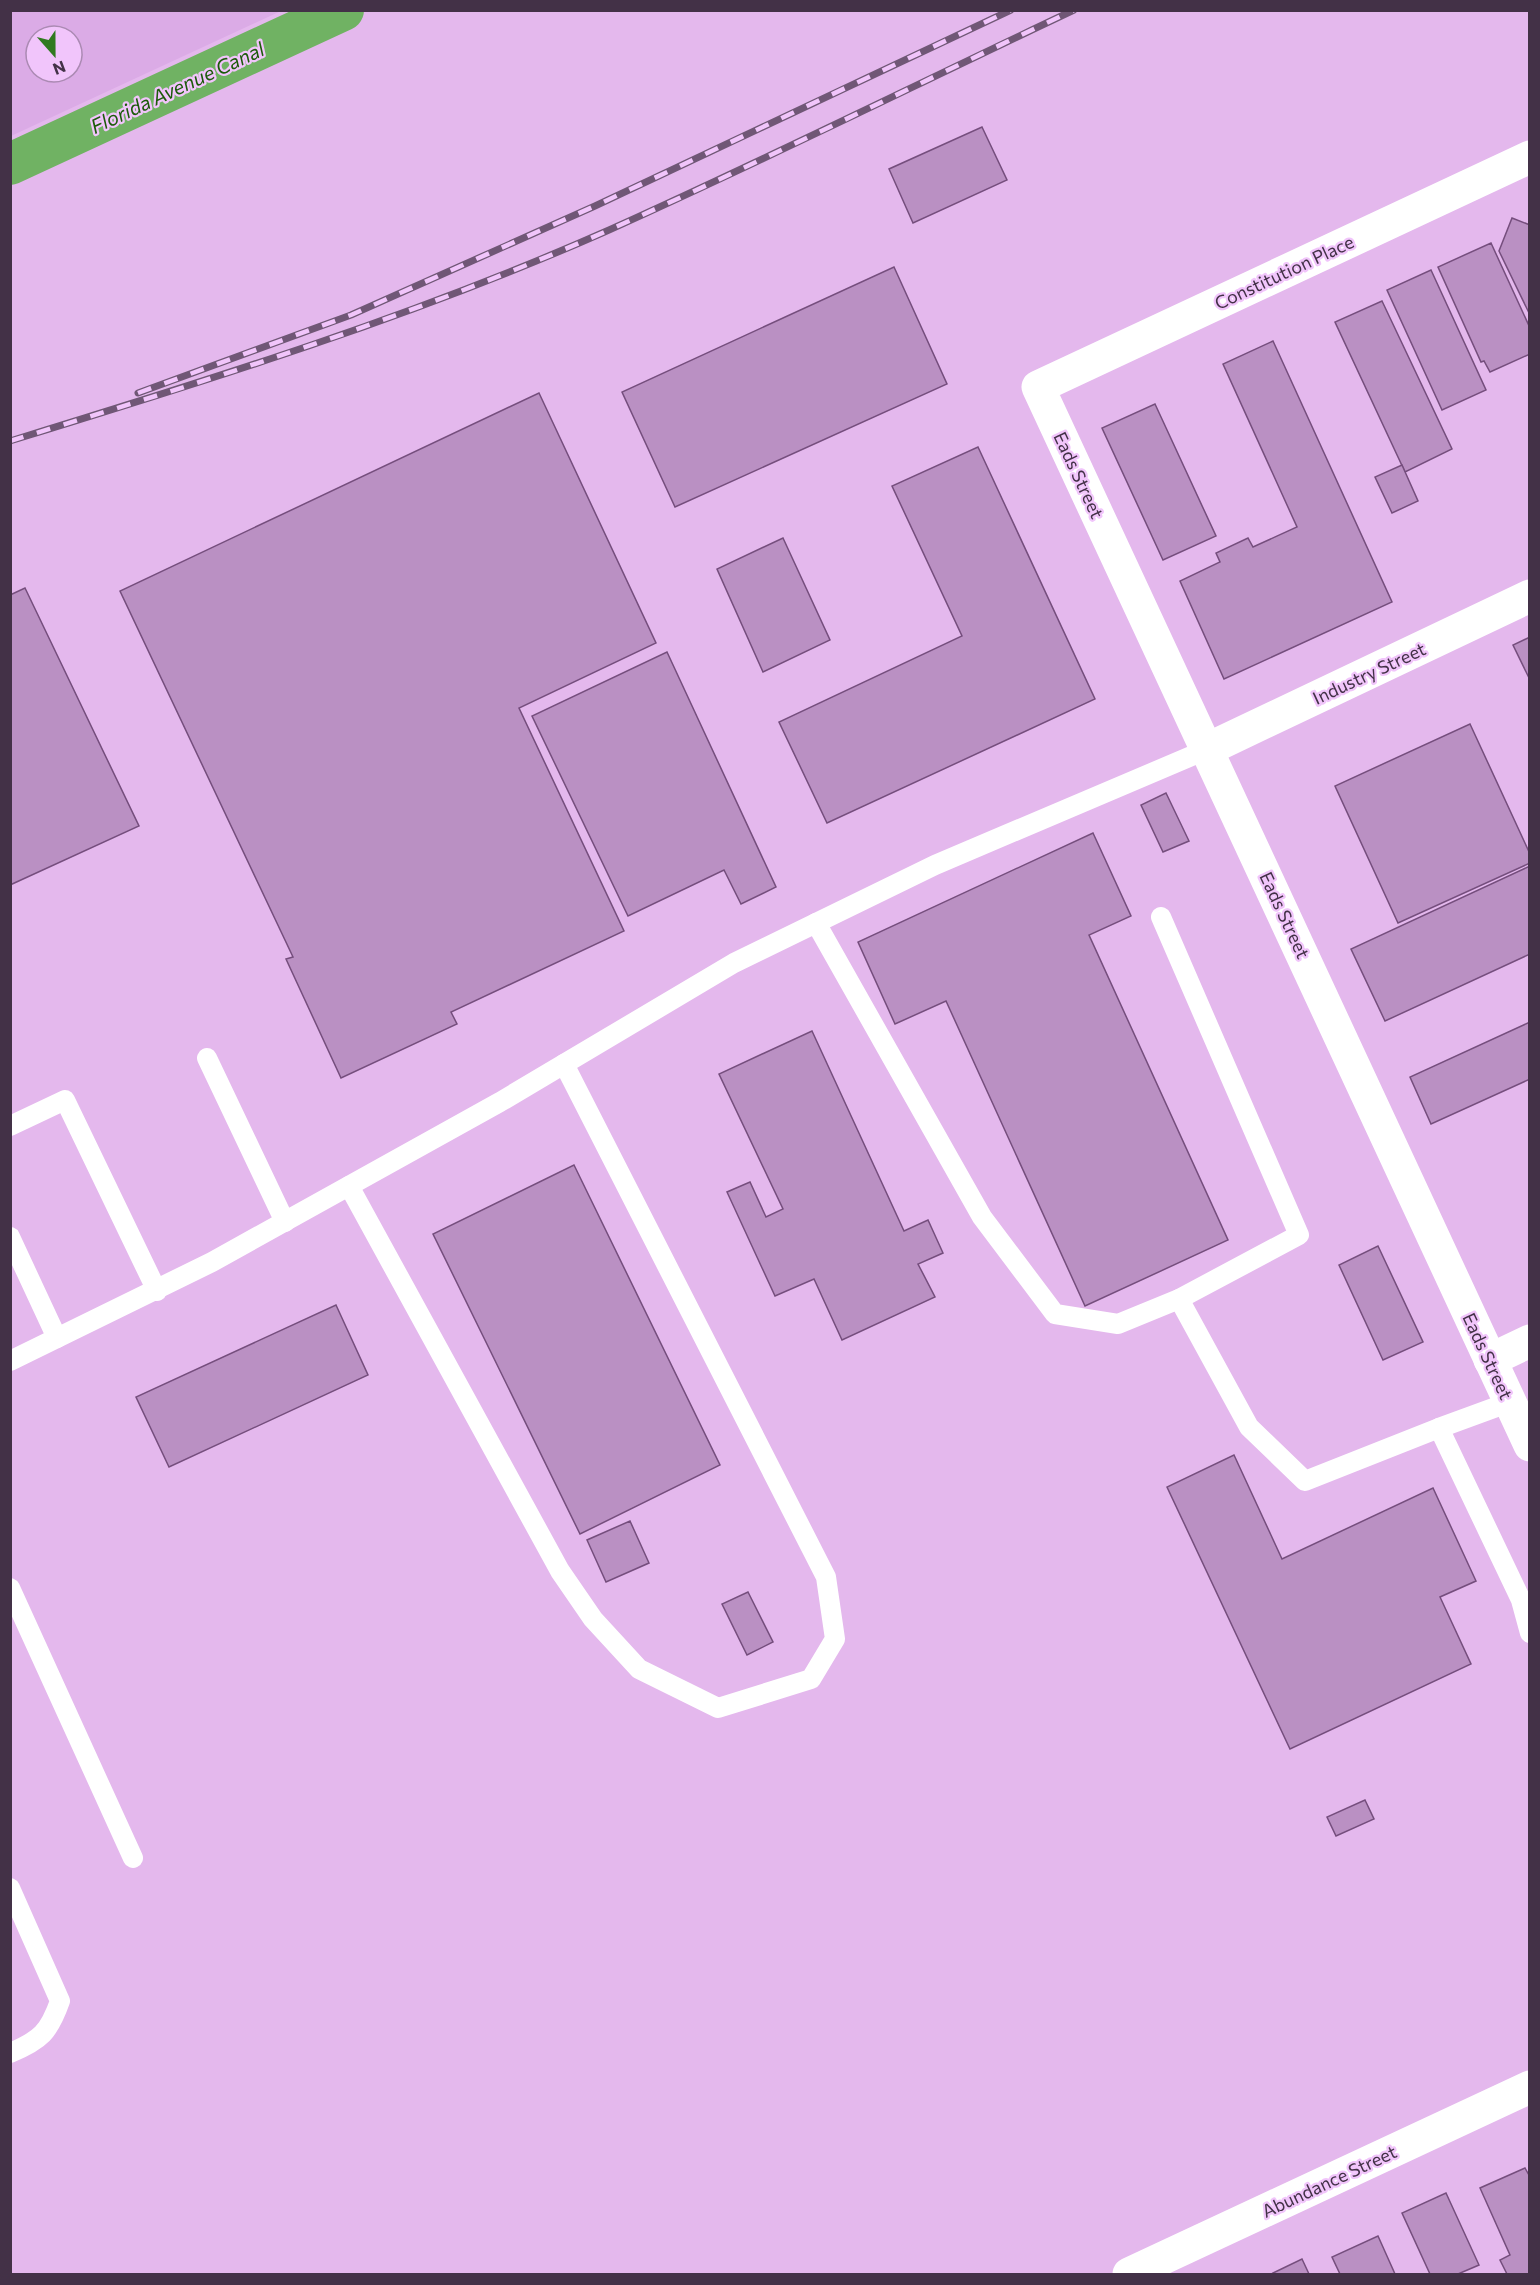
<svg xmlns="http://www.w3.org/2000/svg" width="1540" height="2285" font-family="Commissioner,sans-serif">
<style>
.built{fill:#dbabe6;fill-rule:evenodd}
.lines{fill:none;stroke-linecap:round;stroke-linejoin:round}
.canal{stroke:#70b263;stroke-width:42}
.building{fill:#ba90c3;stroke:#754e7d;stroke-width:1.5}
.lane{stroke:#fff;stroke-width:20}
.street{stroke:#fff;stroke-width:33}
.rail-casing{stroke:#705776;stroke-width:7}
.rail{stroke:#f1c5fb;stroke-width:4.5;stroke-dasharray:14;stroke-linecap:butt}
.labels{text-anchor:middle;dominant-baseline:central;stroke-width:4.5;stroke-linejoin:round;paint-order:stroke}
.street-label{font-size:18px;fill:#433147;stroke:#f1c5fb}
.water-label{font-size:20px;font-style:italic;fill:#1b5b0a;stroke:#f1c5fb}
</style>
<rect width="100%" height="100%" fill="#e4b8ed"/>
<path class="built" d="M11,10h270v1l-270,125zM36,36h36v36h-36z"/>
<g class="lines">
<polyline class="canal" points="10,164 343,10"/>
</g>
<g class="building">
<polygon points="982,127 1007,180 913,223 889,169"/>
<polygon points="1512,218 1530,225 1530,315 1499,251"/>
<polygon points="1491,243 1530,328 1530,354 1490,372 1484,361 1481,362 1438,267"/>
<polygon points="894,267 947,384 675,507 622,392"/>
<polygon points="1431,270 1486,390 1442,410 1387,290"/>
<polygon points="1382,301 1452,449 1405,472 1335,322"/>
<polygon points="1273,341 1392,602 1224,679 1180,581 1220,562 1216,553 1248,538 1253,547 1297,527 1223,364"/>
<polygon points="539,393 656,643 519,708 624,931 451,1012 457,1024 341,1078 286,959 293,957 120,591"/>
<polygon points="1155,404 1216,536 1163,560 1102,428"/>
<polygon points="978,447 1095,699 827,823 779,722 962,636 892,486"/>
<polygon points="1402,465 1418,501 1392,513 1375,477"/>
<polygon points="783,538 830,640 763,672 717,569"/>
<polygon points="25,588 139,826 10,885 10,595"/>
<polygon points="1530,637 1530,680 1513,645"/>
<polygon points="667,652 776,887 741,904 724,870 628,916 532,716"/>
<polygon points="1470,724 1530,854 1530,863 1398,923 1335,786"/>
<polygon points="1166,793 1189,841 1163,852 1141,805"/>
<polygon points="1093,833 1131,916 1089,935 1228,1240 1085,1306 946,1001 895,1024 858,942"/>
<polygon points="1530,866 1530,954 1385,1021 1351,949"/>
<polygon points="1530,1022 1530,1079 1431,1124 1410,1077"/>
<polygon points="812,1031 904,1231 928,1220 943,1253 918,1264 935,1297 842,1340 814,1279 775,1296 727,1192 750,1182 766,1217 783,1209 719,1074"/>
<polygon points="574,1165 720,1465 580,1534 433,1234"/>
<polygon points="1378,1246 1423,1342 1383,1360 1339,1265"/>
<polygon points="336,1305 368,1375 169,1467 136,1397"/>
<polygon points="1234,1455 1282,1559 1433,1488 1476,1581 1440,1597 1471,1664 1290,1749 1167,1487"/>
<polygon points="630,1521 649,1563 606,1582 587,1540"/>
<polygon points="748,1592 773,1642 747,1655 722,1604"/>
<polygon points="1365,1800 1374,1819 1336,1836 1327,1817"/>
<polygon points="1525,2168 1530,2177 1530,2274 1507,2274 1500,2260 1510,2255 1480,2188"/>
<polygon points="1446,2193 1479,2265 1458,2274 1430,2274 1402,2213"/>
<polygon points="1378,2236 1395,2274 1340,2274 1332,2257"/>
<polygon points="1302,2259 1309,2274 1274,2274 1273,2273"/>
</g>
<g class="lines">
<g class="lane">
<polyline points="1161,917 1299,1235 1179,1299"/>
<polyline points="816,923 982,1217 1055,1314 1118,1324 1179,1299 1249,1427 1305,1481 1439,1428 1521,1600 1530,1633"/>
<polyline points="207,1058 285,1222"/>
<polyline points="10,1126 65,1100 157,1291"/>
<polyline points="349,1186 560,1571 593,1619 639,1669 718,1708 811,1679 835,1639 826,1577 564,1064"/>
<polyline points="10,1237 57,1338"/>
<polyline points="10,1361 212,1262 500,1102 734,963 935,865 1208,749"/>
<polyline points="1439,1428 1510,1402"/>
<polyline points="10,1588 133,1858"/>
<path d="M10,1888l50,113c-11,31 -19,39 -50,52"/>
</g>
<g class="street">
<polyline points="1530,157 1038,387 1530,1445"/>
<polyline points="1208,749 1530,596"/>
<polyline points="1490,1360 1530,1341"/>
<polyline points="1129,2274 1530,2087"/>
</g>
<g class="rail-casing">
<g id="rail">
<polyline points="138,393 351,315 595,206 1011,10"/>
<path d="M10,441c203,-62 405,-125 599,-211 156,-70 310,-147 465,-220"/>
</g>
</g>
<use href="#rail" class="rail"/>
</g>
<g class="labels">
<g class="street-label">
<text transform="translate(1284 272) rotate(-25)">Constitution Place</text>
<text transform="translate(1079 475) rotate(65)">Eads Street</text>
<text transform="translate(1369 673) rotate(-25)">Industry Street</text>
<text transform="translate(1285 915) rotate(65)">Eads Street</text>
<text transform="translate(1488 1356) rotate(65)">Eads Street</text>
<text transform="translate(1329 2181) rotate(-25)">Abundance Street</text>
</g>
<g class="water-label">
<text transform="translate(177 87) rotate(-25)">Florida Avenue Canal</text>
</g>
</g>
<rect width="1540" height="2285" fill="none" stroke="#433147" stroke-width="24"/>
<g transform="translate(54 54) rotate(159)"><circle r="28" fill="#f1c5fb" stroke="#ab8ab3" stroke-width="1.5"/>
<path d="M0-4.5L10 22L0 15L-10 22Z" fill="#307a20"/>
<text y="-9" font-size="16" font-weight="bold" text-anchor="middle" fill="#433147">N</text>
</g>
</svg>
